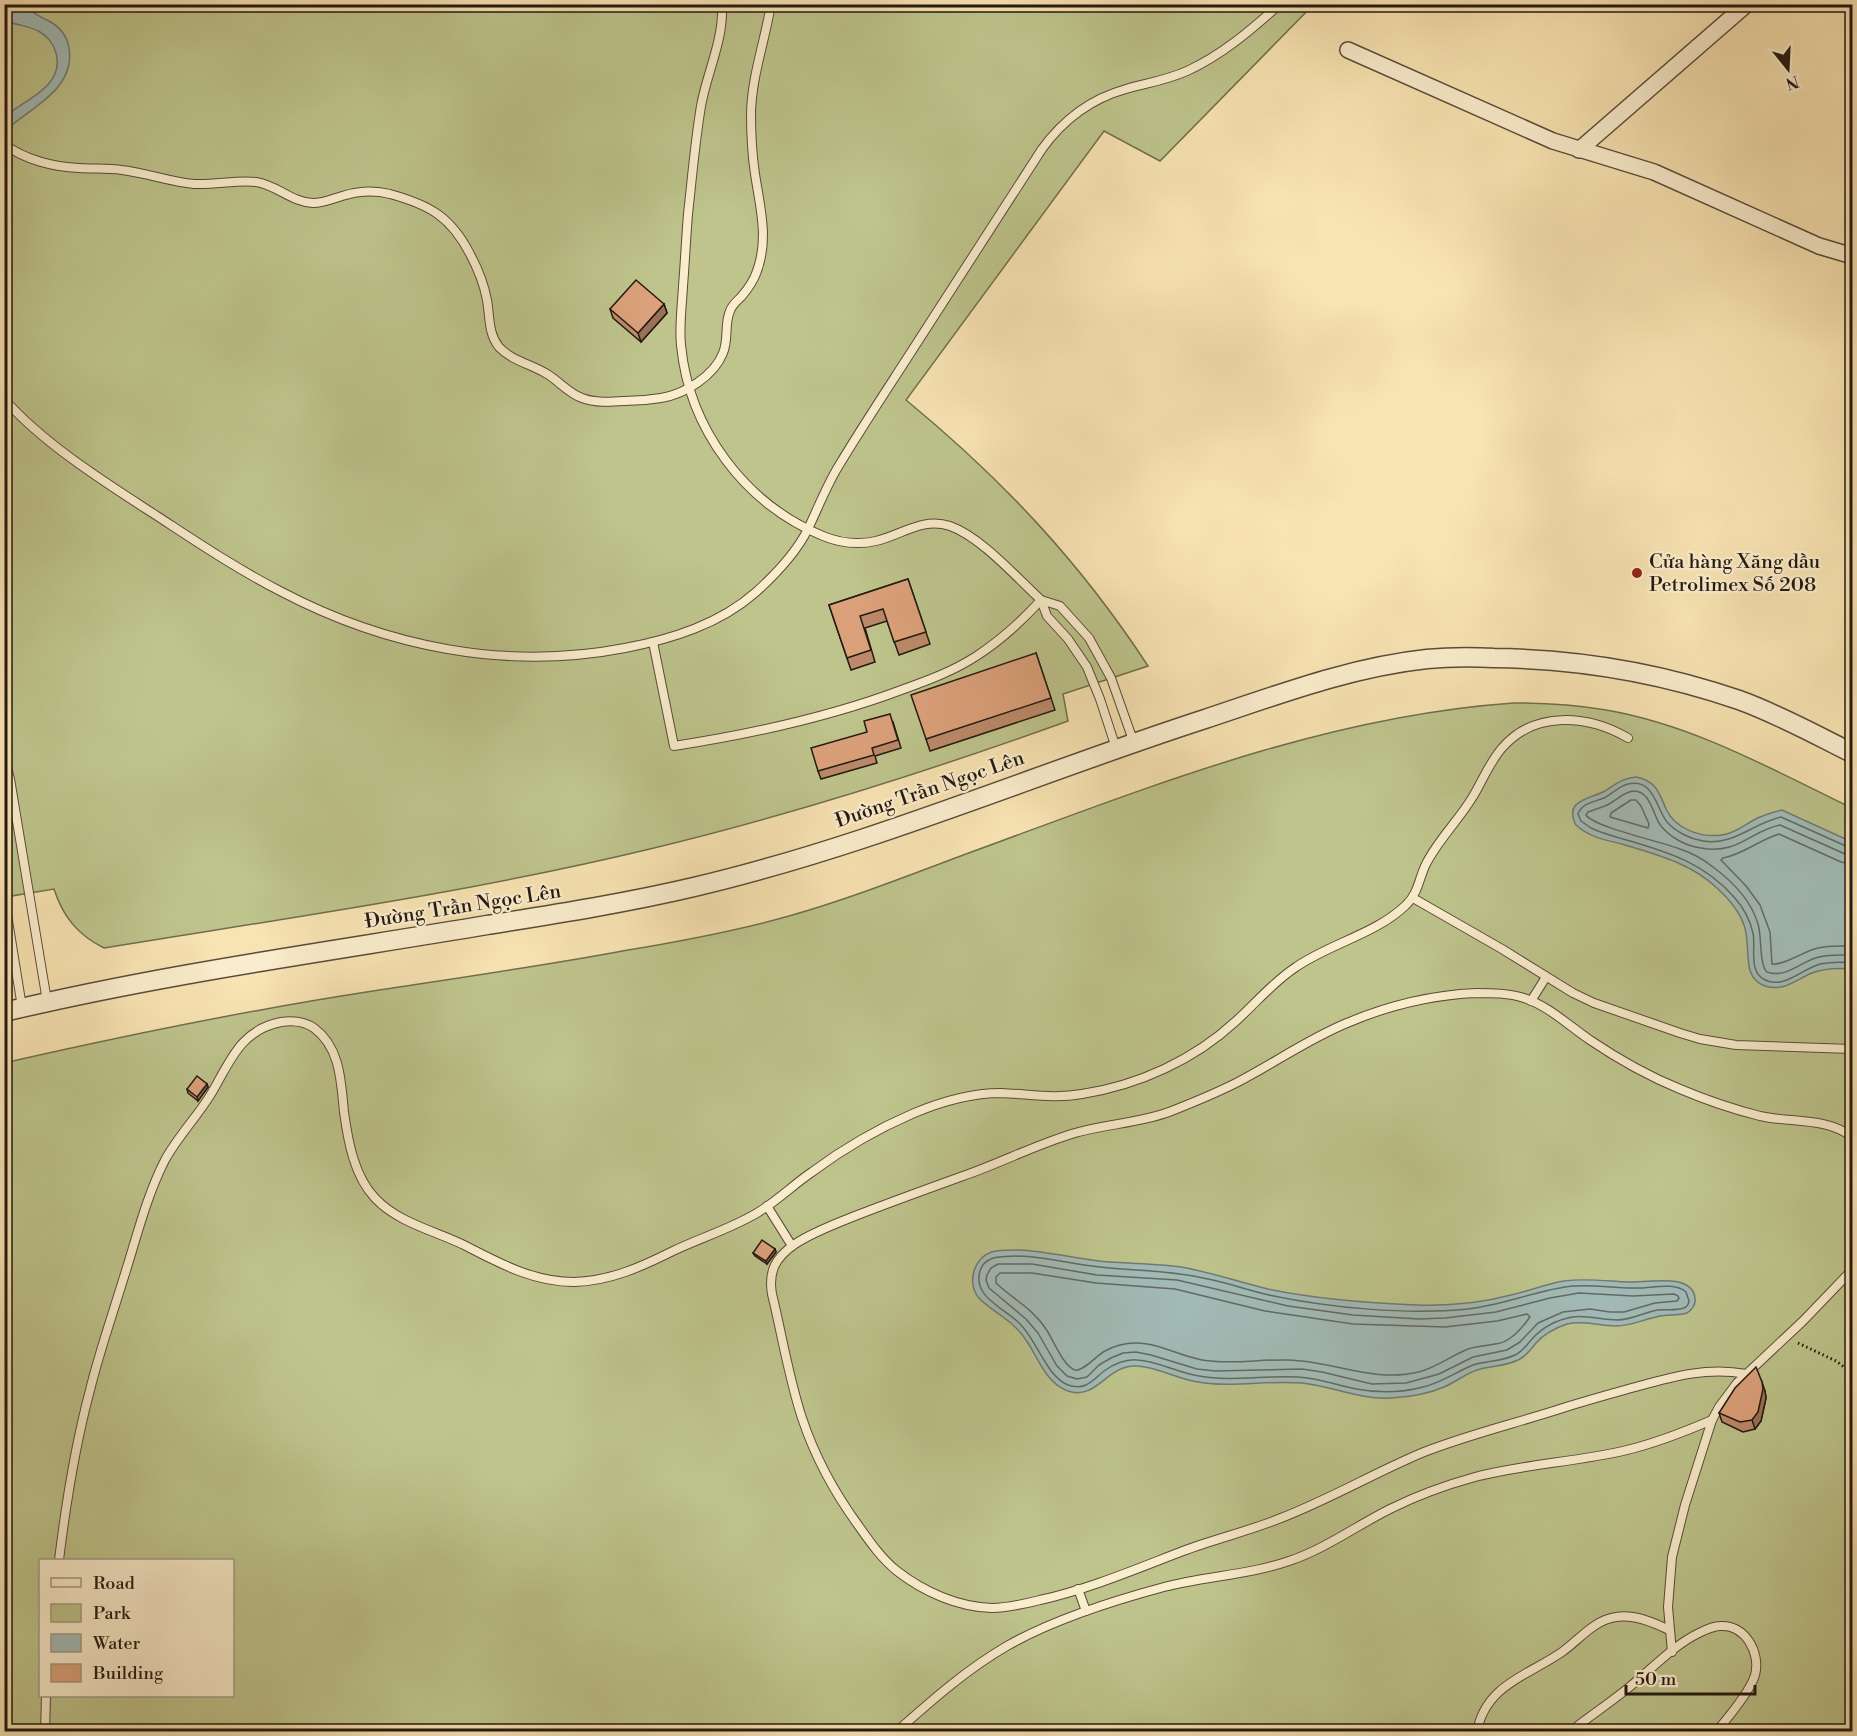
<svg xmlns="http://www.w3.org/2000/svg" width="1857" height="1736" font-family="'Libre Bodoni',serif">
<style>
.green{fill:#bec48c;stroke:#706e4e;stroke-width:1.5;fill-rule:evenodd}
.water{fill:#a2bbb7;stroke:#6f7a75;stroke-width:1.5}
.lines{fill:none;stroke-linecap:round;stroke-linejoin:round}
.shore{stroke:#626a64;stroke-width:1.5}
.service-casing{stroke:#584c39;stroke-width:10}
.minor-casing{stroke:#584c39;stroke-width:18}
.tertiary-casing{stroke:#584c39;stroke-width:21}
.path{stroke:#231911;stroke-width:3;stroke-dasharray:1.5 3;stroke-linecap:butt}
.service{stroke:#faedcd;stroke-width:8}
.minor{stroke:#faedcd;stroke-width:15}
.tertiary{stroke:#faedcd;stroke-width:18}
.wall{fill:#bc8a6a;stroke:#231911;stroke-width:1.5}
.shaded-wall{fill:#997156;stroke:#231911;stroke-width:1.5}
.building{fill:#dba17b;stroke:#231911;stroke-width:1.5}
.poi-dot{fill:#8f2418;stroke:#faedcd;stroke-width:2}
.labels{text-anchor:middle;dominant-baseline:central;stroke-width:4.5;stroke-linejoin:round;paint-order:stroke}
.poi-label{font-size:20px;fill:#231911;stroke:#faedcd;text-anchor:start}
.street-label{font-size:20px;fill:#231911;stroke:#faedcd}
</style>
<rect width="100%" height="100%" fill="#f8e3b2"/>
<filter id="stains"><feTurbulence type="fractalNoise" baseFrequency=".00333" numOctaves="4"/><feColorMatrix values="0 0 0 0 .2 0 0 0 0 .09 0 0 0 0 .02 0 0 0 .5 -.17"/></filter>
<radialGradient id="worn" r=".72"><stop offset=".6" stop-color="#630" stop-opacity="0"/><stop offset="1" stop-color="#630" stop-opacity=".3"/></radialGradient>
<g class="green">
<path d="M5,5h1308l-153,156 -56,-30 -198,269c96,79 174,162 242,266l-85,28 5,27c-136,49 -273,93 -414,127 -181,44 -367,70 -550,100 -26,-13 -41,-31 -50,-59l-49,8z"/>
<path d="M1514,703c31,0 62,2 92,7 88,15 167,60 246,98v923h-1847l-1,-668c123,-28 245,-53 369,-72 85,-13 170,-25 255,-41 54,-9 108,-19 161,-34 60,-17 118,-40 177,-62 178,-65 357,-138 548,-151zM40,1560h192v136h-192z"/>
</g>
<g class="water">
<path d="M5,4c4,0 9,0 13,1 10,3 20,11 29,15 12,6 20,15 22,28 7,42 -40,60 -64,83v-15c20,-16 60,-30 51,-63 -2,-9 -9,-17 -16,-21 -11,-7 -24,-6 -35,-12z"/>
<path d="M1636,777c20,4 23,15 30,32 9,20 35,29 56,26 15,-2 24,-12 38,-18 7,-3 14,-5 22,-7l70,32v127c-13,-1 -27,-1 -40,4 -17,7 -28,19 -47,13 -25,-8 -13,-41 -21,-61 -5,-15 -16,-27 -27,-37 -26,-25 -62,-34 -95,-44 -17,-4 -33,-7 -46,-19 -13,-25 14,-26 29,-34 11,-7 18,-13 31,-14z"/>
<path d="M1019,1250c27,1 53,8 80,11 27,3 55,2 82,6 29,5 58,15 87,22 49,10 99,14 149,16 31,1 64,-2 94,-10 18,-4 35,-11 53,-14 21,-3 42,0 63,1 18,1 65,-10 68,16 1,7 -2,11 -8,15 -10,3 -21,1 -31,4 -14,3 -25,9 -40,9 -17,0 -32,-6 -49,-2 -12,4 -23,10 -31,19 -5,6 -9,12 -16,16 -14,8 -28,6 -43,11 -12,4 -21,12 -33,17 -16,7 -35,10 -53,11 -31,2 -59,-12 -89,-15 -35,-3 -69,5 -104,-1 -21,-3 -40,-15 -61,-16 -30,-2 -40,35 -69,25 -21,-7 -29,-31 -40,-48 -6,-10 -15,-19 -25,-26 -8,-6 -18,-12 -25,-20 -12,-16 -3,-43 18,-46 7,-1 15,-1 23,-1z"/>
</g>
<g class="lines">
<g class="shore">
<polygon points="1636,800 1641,806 1649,824 1648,828 1610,817 1611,813 1631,800"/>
<path d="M1852,847h-4l-67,-30c-28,6 -47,29 -78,24 -13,-2 -27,-9 -36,-19 -11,-14 -13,-44 -39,-38 -9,2 -16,10 -24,14 -10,4 -22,5 -26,16l3,7 10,7c12,6 26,9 39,13 41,12 75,23 104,56 9,10 16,23 19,36 3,15 -5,39 12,47 20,9 37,-11 55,-16 11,-2 22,-2 32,-1"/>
<path d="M1852,855l-7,-1 -65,-29c-30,6 -42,30 -79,23 -15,-2 -30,-10 -40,-22 -8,-10 -10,-35 -27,-35 -10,0 -19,11 -29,15 -6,2 -11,4 -17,6l-2,3c8,12 76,27 94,34 12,4 23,10 33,18 19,14 38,33 45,57 4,12 1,41 9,48 19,7 34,-11 52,-15 11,-3 23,-2 33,-2"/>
<path d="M1852,864l-11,-2 -62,-28c-20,6 -35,20 -56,24l-2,2 25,26 14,19 10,27 2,32c11,2 32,-13 46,-16 11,-3 23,-2 34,-2"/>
<path d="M1019,1256c27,1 53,8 81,11 35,4 69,3 103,11 23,4 44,12 66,17 61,13 138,20 199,14 34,-4 65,-17 97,-22 25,-4 48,2 73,1 15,0 36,-6 48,4l3,9c-1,4 -1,5 -5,7 -8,3 -19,1 -27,2 -14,3 -26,10 -40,10 -15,0 -29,-5 -45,-3 -15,3 -29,10 -39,21 -6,6 -9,12 -16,16 -14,8 -29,6 -44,11 -17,7 -32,18 -50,22 -22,6 -45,6 -67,2 -20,-4 -38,-11 -58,-12 -33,-2 -66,5 -99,-1 -21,-3 -41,-15 -62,-16 -11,-1 -24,4 -33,11 -12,10 -19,20 -36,14 -21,-8 -31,-44 -47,-60 -14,-16 -49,-27 -41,-54 5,-17 24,-14 39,-15z"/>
<polygon points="998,1264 1032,1264 1097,1275 1177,1280 1288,1306 1353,1315 1419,1319 1445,1318 1496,1312 1550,1298 1579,1293 1633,1296 1674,1294 1678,1296 1679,1298 1677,1301 1655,1303 1624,1312 1610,1312 1590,1309 1563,1312 1538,1323 1520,1342 1507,1350 1473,1357 1439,1374 1406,1383 1372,1384 1322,1372 1302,1369 1215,1371 1197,1369 1151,1355 1136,1352 1123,1353 1111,1358 1099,1365 1087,1377 1077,1379 1067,1376 1057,1366 1038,1333 1026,1319 989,1288 986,1280 987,1275 991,1268"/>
<path d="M1000,1273h32l64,10 79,6 90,22 88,13 92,3 52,-6 30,-7 3,3c-8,11 -20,26 -35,27 -9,2 -18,2 -27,5 -17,7 -31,18 -49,23 -46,11 -85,-11 -131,-12 -29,-1 -57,5 -86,0 -22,-4 -44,-17 -66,-17 -11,0 -22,3 -31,8 -8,4 -22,21 -30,19 -12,-4 -22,-31 -29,-41 -13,-20 -33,-30 -50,-46v-6z"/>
</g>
<g class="service-casing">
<g id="service">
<path d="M4,144c21,16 50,23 75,24 15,1 29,0 43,2 25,3 48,12 72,14 21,1 42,-4 62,-2 21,3 35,20 57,21 10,0 19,-4 29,-7 16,-5 32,-6 48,-2 40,11 61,23 80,60 8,15 14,30 17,46 3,17 1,33 12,47 13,14 32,17 48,27 12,7 21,19 35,24 13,5 28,4 42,3 12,0 25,-1 37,-3 24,-4 53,-22 62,-45 6,-14 1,-29 7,-42 2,-6 7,-10 11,-14 7,-8 13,-17 16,-26 12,-33 3,-64 -2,-97 -3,-20 -4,-41 -4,-61 1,-38 14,-72 20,-109"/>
<path d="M4,399c41,46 102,84 153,117 40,26 80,53 123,75 106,56 226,80 345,57 47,-9 95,-24 131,-56 20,-18 40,-39 52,-63 10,-21 18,-42 30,-62 21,-35 44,-70 66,-104 46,-72 92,-143 138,-214 21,-29 48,-50 84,-60 21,-6 41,-9 61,-18 35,-16 64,-41 93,-67"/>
<path d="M653,642l21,104c78,-12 156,-29 230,-57 25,-9 49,-18 71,-32 25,-16 46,-35 66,-57 -25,-23 -60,-63 -91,-74 -28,-9 -48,9 -74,15 -18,4 -36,2 -53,-5 -78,-32 -134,-107 -142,-191 -2,-19 1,-39 2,-59 2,-24 3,-48 5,-72 4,-36 7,-72 13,-108 6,-34 23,-66 21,-102"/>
<polyline points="1116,748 1100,699 1087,667 1068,639 1047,616 1041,600 1060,606 1089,638 1111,678 1134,743"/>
<polyline points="4,756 10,779 47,1001"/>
<polyline points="4,896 22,1007"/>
<polyline points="1413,898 1502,949 1573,993 1594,1003 1680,1033 1700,1039 1736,1045 1852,1049"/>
<polyline points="1531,1001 1546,977"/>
<polyline points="767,1206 792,1246"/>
<path d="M1746,1374c-38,-7 -71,2 -107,12 -25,7 -51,14 -76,22 -46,15 -93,26 -139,44 -48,20 -94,47 -143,66 -32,13 -66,21 -98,33 -47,18 -94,38 -143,49 -16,4 -32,8 -48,8 -34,-1 -68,-16 -95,-37 -16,-13 -27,-29 -39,-46 -24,-33 -43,-68 -56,-107 -13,-39 -20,-83 -30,-124 -4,-23 4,-37 23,-50 18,-12 40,-20 60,-28 36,-14 72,-27 108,-40 38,-13 74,-32 112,-43 31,-9 64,-10 94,-21 23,-9 45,-18 67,-29 37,-19 72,-44 111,-60 40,-17 85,-28 129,-30 16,0 33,0 48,5 25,8 45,28 66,42 28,19 58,36 90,49 26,11 52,20 80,27 31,7 66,1 92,21"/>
<path d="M59,1560c7,-57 16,-114 31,-170 9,-37 22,-74 33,-110 13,-40 23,-83 42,-120 13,-24 32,-43 46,-66 19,-32 29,-64 70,-72 12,-2 23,-1 33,6 27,20 27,55 30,84 4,29 10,64 31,86 23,25 61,33 91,48 35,18 68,36 108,36 36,-1 67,-15 99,-31 27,-13 57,-22 84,-38 20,-12 36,-28 55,-41 31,-23 65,-43 100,-58 28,-12 59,-21 89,-21 28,1 53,6 81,1 57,-9 112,-34 154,-73 20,-18 37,-39 60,-54 35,-24 80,-33 110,-62 12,-11 13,-27 20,-41 12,-24 32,-43 46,-66 10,-16 17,-35 30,-50 33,-38 86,-33 126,-10"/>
<polyline points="1078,1589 1086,1611"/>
<polyline points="1672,1652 1668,1607 1672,1557 1685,1505 1712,1420 1719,1407 1737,1383 1803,1321 1852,1270"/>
<polyline points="45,1732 46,1696"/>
<path d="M896,1732c35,-31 71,-63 111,-86 47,-27 105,-45 157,-59 41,-11 85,-12 125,-26 36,-12 67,-35 101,-52 26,-13 56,-24 85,-32 49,-13 102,-15 152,-27 29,-7 57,-18 85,-30"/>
<path d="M1477,1732c8,-47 52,-57 85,-80 17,-12 32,-32 54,-35 18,-3 37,5 53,13"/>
<path d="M1570,1732c21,-17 43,-31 63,-48 21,-17 41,-39 66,-51 6,-3 14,-7 21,-7 25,-2 41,27 35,49 -4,15 -28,44 -39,57"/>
</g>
</g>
<g class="minor-casing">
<g id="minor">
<polyline points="1348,50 1553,141 1654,172 1819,246 1846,254 1852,252"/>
<polyline points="1579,150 1747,4"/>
</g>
</g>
<g class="tertiary-casing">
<path id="tertiary" d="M4,1012c159,-38 322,-60 483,-87 69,-11 139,-22 207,-38 175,-41 341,-113 511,-168 72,-24 146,-52 222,-60 22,-2 45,-2 67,-1 83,1 167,15 245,42 39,14 77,35 113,53"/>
</g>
<polyline class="path" points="1798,1343 1836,1361 1852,1373"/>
<use href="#service" class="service"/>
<use href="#minor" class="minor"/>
<use href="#tertiary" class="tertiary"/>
</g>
<g class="wall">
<polygon points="664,304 667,313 641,342 613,318 610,309"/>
<polygon points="908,579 930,644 899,655 887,621 865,628 875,662 851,670 829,605"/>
<polygon points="1036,653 1055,710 930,751 926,739"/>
<polygon points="893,722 901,748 875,756 877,763 821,779 818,771 867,732"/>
<polygon points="207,1084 208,1087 198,1101 188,1093 187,1089"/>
<polygon points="775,1249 776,1252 767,1264 755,1256 753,1253"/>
<polygon points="1765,1391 1766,1398 1761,1421 1755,1429 1743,1432 1722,1422 1719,1413"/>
</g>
<g class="shaded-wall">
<polygon points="664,304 667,313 641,342 638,333"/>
<polygon points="207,1084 208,1087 198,1101 197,1097"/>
<polygon points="775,1249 776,1252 767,1264 766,1261"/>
<polygon points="1762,1382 1765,1391 1766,1398 1761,1421 1755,1429 1752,1420"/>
</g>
<g class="building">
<polygon points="636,280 664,304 638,333 610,309"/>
<polygon points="908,579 926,632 894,642 883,609 860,616 871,650 847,658 829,605"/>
<polygon points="1036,653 1051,698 926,739 911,695"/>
<polygon points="890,714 898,740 872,748 874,755 818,771 811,748 867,732 864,721"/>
<polygon points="197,1076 207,1084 197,1097 187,1089"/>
<polygon points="762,1240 775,1249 766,1261 753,1253"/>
<polygon points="1756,1367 1762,1382 1763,1389 1758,1412 1752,1420 1740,1422 1719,1413 1735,1388"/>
</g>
<circle class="poi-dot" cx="1637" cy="573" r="6"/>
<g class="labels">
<g class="poi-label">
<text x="1649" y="562">Cửa hàng Xăng dầu<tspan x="1649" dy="23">Petrolimex Số 208</tspan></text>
</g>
<g class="street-label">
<text transform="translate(930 790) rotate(-19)">Đường Trần Ngọc Lên</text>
<text transform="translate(463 907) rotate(-9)">Đường Trần Ngọc Lên</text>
</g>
</g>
<rect width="1857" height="1736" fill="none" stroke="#f8e3b2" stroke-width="24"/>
<rect x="6" y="6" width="1845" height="1724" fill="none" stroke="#231911" stroke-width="3"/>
<rect x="12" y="12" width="1833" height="1712" fill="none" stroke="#231911" stroke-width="1.5"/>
<rect x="39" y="1559" width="195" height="138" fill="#faedcd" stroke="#a49882" stroke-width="1.5"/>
<rect x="51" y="1578" width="30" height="9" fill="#faedcd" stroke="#a49882" stroke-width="1.5"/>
<text x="93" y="1589" font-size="18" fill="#231911">Road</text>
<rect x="51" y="1604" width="30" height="18" fill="#bec48c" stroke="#a49882" stroke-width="1.5"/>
<text x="93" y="1619" font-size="18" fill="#231911">Park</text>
<rect x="51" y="1634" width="30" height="18" fill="#a2bbb7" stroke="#a49882" stroke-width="1.5"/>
<text x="93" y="1649" font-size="18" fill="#231911">Water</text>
<rect x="51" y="1664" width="30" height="18" fill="#dba17b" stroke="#a49882" stroke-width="1.5"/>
<text x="93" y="1679" font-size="18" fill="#231911">Building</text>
<g transform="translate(1788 69) rotate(162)" stroke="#faedcd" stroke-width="4.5" paint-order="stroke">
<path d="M0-4.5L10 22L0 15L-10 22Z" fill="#231911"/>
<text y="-9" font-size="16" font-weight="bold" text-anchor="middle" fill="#231911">N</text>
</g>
<path d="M1626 1685v9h129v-9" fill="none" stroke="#231911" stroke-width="3"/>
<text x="1635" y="1685" font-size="18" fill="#231911" stroke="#faedcd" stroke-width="4.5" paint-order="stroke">50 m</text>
<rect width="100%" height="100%" filter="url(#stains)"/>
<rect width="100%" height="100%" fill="url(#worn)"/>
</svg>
